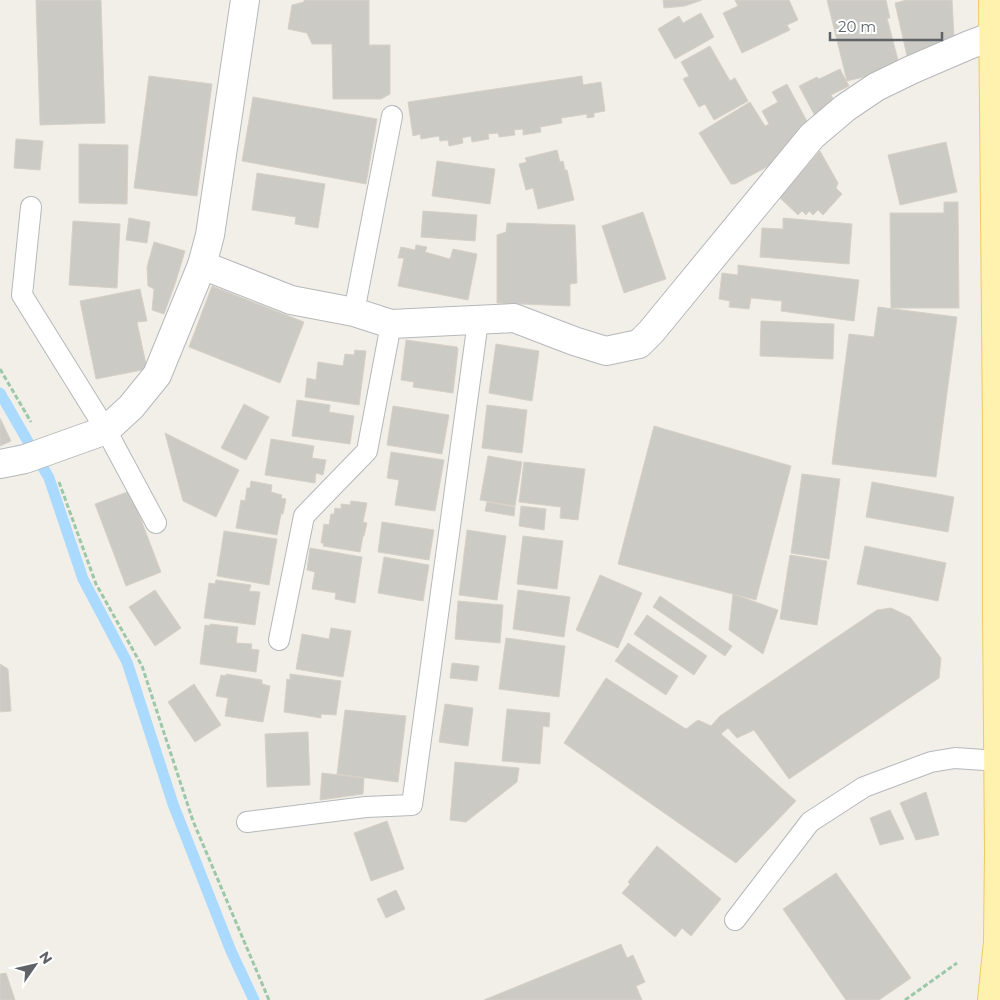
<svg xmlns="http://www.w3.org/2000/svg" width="1000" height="1000" font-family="Montserrat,sans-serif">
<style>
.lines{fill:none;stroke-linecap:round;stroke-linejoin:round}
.stream{stroke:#aadaff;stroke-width:11}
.building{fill:#cccac5;stroke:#d6d1c6}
.service-casing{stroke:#b5b8bc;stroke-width:22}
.minor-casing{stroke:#b5b8bc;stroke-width:30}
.primary-casing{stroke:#f2c960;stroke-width:30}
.path{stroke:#9cc7a9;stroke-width:3;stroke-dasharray:5 2.5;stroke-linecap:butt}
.service{stroke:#fff;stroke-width:20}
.minor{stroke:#fff;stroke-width:28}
.primary{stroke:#fff2af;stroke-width:28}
</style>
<rect width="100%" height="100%" fill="#f1efe8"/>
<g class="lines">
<polyline class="stream" points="0,393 49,478 83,579 127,662 173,804 231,951 254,1000"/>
</g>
<g class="building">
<polygon points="36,0 101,0 105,123 40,125"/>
<polygon points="304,0 369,0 369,45 390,45 390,94 381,99 333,99 332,44 312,44 307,33 288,29 292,5 304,2"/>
<polygon points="663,0 702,0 685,6 664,8"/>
<polygon points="735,0 789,0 798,20 787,25 790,30 742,53 723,13 738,6"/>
<polygon points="827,0 886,0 890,18 887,18 900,68 847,81"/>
<polygon points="907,0 952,0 954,36 907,56 895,3"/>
<polygon points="701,13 714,37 675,59 658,29 679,16 683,23"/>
<polygon points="710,46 730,81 735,78 748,101 714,120 705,104 699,107 683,79 689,76 681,62"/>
<polygon points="840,69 849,86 831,95 838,107 816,118 799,86 817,77 819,79"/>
<polygon points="149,76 212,84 197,196 134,188"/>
<polygon points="582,76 583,85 601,82 605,111 594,113 594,117 587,118 587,114 561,118 562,123 540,127 541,132 523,135 523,129 514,130 515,135 499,137 498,133 488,134 489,139 472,142 471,136 462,138 463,143 449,146 448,140 440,141 439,136 421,139 420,134 413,136 408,102"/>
<polygon points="787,84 810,127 780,160 735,184 731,184 699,133 750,102 765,126 769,124 762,111 778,102 772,92"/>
<polygon points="253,97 377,119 366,184 242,161"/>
<polygon points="16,139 43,141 40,170 14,168"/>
<polygon points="946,142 957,192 900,205 888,155"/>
<polygon points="79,144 128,145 127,204 79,203"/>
<polygon points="557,150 560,162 563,161 565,170 567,170 574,200 538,209 533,188 526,190 519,164 527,162 525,158"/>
<polygon points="820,151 838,183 836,188 842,194 823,215 818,210 813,215 809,211 806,215 802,211 798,215 779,197"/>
<polygon points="437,161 495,169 490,204 432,196"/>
<polygon points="257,173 325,184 318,228 295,224 296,217 252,210"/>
<polygon points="944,202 958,202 959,308 891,308 890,213 944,213"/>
<polygon points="423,211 477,215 475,241 421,237"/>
<polygon points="643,212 666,279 624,293 602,226"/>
<polygon points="129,218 150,222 147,243 126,240"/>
<polygon points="783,218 852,224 849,264 760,257 762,228 783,229"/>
<polygon points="73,221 120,224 117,288 69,285"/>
<polygon points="507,223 575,225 577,283 570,284 570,306 497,303 497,235 506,232"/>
<polygon points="154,242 185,251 176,281 164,314 152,310 154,289 148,286 147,267"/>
<polygon points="416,245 427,247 425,252 450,259 453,249 477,254 468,300 398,286 404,258 398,258 401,247 415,250"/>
<polygon points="738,265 859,280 854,321 781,311 782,301 751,298 749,309 729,307 730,301 719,299 722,273 738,275"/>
<polygon points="212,286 304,322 280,383 189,347"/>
<polygon points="140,289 147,321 137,322 147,369 96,379 80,301"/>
<polygon points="878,307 957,317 936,477 832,464 849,334 874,337"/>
<polygon points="761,321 834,324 833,359 760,356"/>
<polygon points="406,340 457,347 458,349 453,393 413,387 414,382 401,380"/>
<polygon points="496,344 539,351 532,401 489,393"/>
<polygon points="355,350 366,351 359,405 305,397 307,378 316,380 318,362 343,366 345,354 354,355"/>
<polygon points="297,400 330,405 329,412 354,416 350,444 292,436"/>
<polygon points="244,404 269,417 246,460 221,448"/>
<polygon points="487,405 527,410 522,453 482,448"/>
<polygon points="393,406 449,415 442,454 387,445"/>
<polygon points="0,418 11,441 0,446"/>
<polygon points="654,426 791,466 756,600 618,564"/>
<polygon points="165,433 239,470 216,517 183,501"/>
<polygon points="271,439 314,446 312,458 326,460 323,475 316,473 315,483 265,475"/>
<polygon points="391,452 444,460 435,511 395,505 399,480 387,478"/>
<polygon points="488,456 522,462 515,506 480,500"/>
<polygon points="524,462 585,469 578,520 560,518 561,507 519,502"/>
<polygon points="802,474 840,479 829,559 791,553"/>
<polygon points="251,481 272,485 271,492 282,495 281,498 286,499 283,514 281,514 277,535 236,528 241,500 245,501 247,488 250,488"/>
<polygon points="872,482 954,497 948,532 866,517"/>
<polygon points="130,491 161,572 126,586 95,504"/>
<polygon points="351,501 367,503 363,522 367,523 364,536 363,536 360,552 323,546 324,543 321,543 324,524 329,525 331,514 334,514 335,508 341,509 341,504 350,505"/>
<polygon points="487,502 515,507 514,516 485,511"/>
<polygon points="521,506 546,509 544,530 519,526"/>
<polygon points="382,522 434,530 429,560 378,552"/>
<polygon points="467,530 506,536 497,600 459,595"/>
<polygon points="224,531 277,539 269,585 217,576"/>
<polygon points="523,536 563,541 557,589 517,584"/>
<polygon points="865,546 946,563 938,601 857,584"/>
<polygon points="310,548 362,557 355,603 335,599 336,593 312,589 315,572 307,570"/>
<polygon points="790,555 827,561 817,625 780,619"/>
<polygon points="384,557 429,565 423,601 378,593"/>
<polygon points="600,575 642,593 618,648 576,630"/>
<polygon points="216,580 251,585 249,591 260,592 255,625 204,618 209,583 215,584"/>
<polygon points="155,590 181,628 155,646 129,607"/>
<polygon points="518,590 570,597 564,637 513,629"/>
<polygon points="733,594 778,610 763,654 729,630"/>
<polygon points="660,596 732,646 725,656 653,607"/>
<polygon points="458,601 503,605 500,643 455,639"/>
<polygon points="891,608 910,617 941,658 939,678 789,779 754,730 737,738 728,728 721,734 796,801 736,863 564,743 606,678 686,729 698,720 711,726 720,716 877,610"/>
<polygon points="647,615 707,656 694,675 634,634"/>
<polygon points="210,624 238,627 236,643 252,644 251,649 259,650 256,672 200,664 205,625 210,626"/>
<polygon points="331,628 351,631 343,677 296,669 302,634 329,639"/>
<polygon points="506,638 565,646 559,697 499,689"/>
<polygon points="628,643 678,676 666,695 615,661"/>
<polygon points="452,663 479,666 477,681 450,678"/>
<polygon points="0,664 8,669 11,711 0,712"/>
<polygon points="226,674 262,680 262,684 270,686 263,722 225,716 228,698 216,696 221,675 226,676"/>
<polygon points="290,674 341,681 336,715 321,714 321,718 284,712 287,679 290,680"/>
<polygon points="194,684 221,725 195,742 168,702"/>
<polygon points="445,704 473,708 468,746 439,742"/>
<polygon points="507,709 550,713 549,727 543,726 540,764 502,761"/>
<polygon points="345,710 406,716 398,782 337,774"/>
<polygon points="308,732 310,785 267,787 265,734"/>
<polygon points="455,762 519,768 517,782 466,822 450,820"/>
<polygon points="322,773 364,778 363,794 320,800"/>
<polygon points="926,792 939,835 916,840 900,803"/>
<polygon points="890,810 904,839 880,845 870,818"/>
<polygon points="387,821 404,869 371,881 354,833"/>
<polygon points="657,846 721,899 691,936 682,928 675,937 622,893 630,884 628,882"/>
<polygon points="836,873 911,978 879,1000 846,1000 783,909"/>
<polygon points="396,890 405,909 386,918 377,899"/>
<polygon points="621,944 627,958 633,955 645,982 636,986 642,1000 484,1000"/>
<polygon points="6,973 15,1000 0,1000 0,974"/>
</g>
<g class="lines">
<g class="service-casing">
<g id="service">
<polyline points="31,207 22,295 106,430 156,523"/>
<polyline points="354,312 392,116"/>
<polyline points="279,640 304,516 367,451 391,324"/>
<polyline points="247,822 366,807 412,805 478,321"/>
<polyline points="735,920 810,822 864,787 931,762 955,758 999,761"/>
</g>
</g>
<g class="minor-casing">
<g id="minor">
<polyline points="202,265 291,300 354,312 391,324 514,318 574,341 606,351 639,344 651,332 812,136 845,108 876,87 911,70 969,45 993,36"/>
<polyline points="0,464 25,459 106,430 131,407 157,375 202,265 210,235 245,0"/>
</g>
</g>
<g class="primary-casing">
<polyline id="primary" points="992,1000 998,942 999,851 997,613 997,427 993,0"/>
</g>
<g class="path">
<polyline points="0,369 31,422"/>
<polyline points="59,482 96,584 142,666 193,821 269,1000"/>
<polyline points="905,1000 957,963"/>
</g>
<use href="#service" class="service"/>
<use href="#minor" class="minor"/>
<use href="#primary" class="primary"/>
</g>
<g transform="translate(35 965) rotate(56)" stroke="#ffffff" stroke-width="4" paint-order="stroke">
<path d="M0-4L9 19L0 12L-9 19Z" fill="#5f6368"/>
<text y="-8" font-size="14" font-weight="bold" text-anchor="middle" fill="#5f6368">N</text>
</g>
<path d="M830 32v8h112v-8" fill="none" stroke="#5f6368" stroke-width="2.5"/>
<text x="838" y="32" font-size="15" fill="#5f6368" stroke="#ffffff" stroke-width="4" paint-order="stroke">20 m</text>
</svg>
